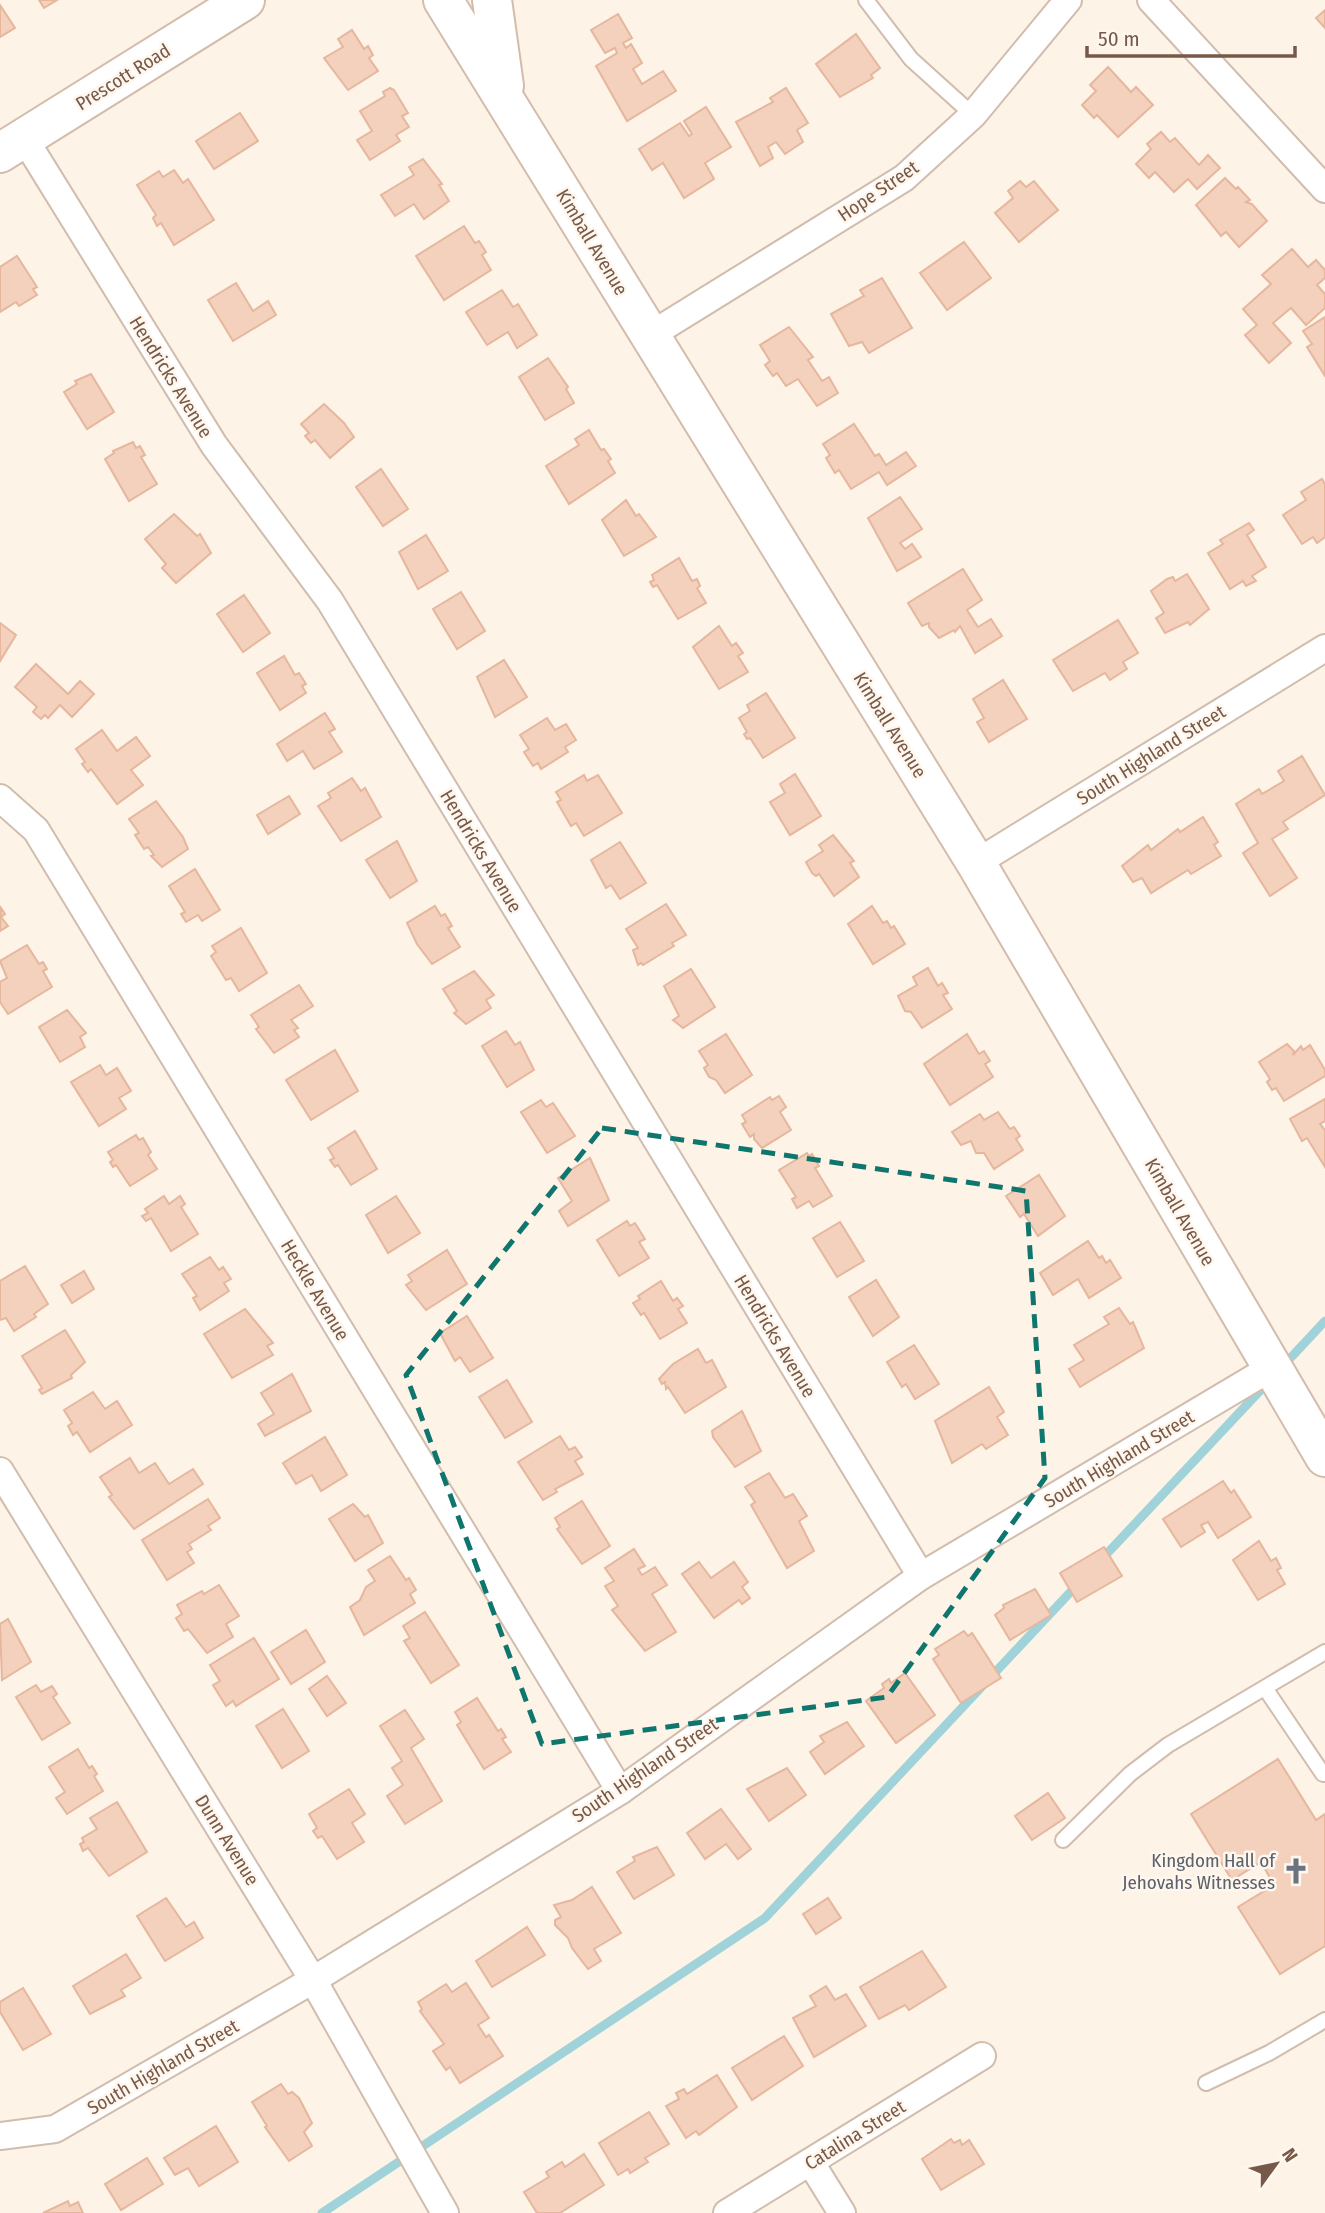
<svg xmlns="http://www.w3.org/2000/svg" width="1325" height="2213" font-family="'Fira Sans Condensed',sans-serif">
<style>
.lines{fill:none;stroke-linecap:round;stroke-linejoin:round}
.stream{stroke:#a0d3d9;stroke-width:9}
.building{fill:#f3d1bd;stroke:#e6b69d;stroke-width:2}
.lane-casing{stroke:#d1bdae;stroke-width:18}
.street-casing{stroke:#d1bdae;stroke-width:30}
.secondary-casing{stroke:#d4bcac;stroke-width:42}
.lane{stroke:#fff;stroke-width:14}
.street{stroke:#fff;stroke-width:26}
.secondary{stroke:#fff;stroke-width:38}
.marked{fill:none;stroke:#0f766e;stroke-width:5;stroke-dasharray:14 9;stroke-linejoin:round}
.labels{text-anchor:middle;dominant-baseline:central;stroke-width:5;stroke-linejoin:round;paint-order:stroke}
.street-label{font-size:19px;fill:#77594a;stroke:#fff7ed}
.worship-label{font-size:19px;fill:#5b616d;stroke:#fff7ed;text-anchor:end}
</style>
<rect width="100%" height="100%" fill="#fdf3e7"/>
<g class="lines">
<g class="stream">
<polyline points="1283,1366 1325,1321"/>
<polyline points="1101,1560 1269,1381"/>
<polyline points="322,2213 765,1918 1077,1585"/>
</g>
</g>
<g class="building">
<polygon points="39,0 57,0 44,8"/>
<polygon points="0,5 15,28 0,37"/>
<polygon points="1325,10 1325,28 1316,18"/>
<polygon points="618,14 632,38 623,43 626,48 631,44 642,63 633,69 642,84 663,71 676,91 627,121 596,66 617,53 615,48 605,53 591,30"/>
<polygon points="352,30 364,49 368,46 373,55 369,58 378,71 348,90 324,58 343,47 338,39"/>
<polygon points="856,34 880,68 871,75 873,78 840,97 816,64"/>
<polygon points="1108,67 1131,92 1136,87 1153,105 1118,137 1097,115 1094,118 1082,105 1096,91 1090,85"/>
<polygon points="390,88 394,90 408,113 402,116 409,127 396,135 400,141 370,160 357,140 372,131 360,111 385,96 383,92"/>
<polygon points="786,88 808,123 797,130 803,142 785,154 776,142 768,147 773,158 760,166 736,122 773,102 770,98"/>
<polygon points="706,107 731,147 705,163 714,179 684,198 663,163 652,170 639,149 680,123 689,136 692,134 684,121"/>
<polygon points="240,113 258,141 214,169 196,141"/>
<polygon points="1161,132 1170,142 1175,138 1199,165 1208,155 1220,168 1197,189 1188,179 1174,192 1155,172 1149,178 1136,164 1151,149 1147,144"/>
<polygon points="423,159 442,184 439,185 449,201 424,219 414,204 395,216 381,195 414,175 409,167"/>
<polygon points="174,170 183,183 188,179 214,220 174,245 161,223 157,226 153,218 156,215 137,185 159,171 163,177"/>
<polygon points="1225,178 1236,189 1238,187 1250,200 1246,202 1252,204 1267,221 1239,247 1226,232 1221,236 1196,205"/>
<polygon points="1020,181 1026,187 1034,181 1058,210 1019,242 995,213 1013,198 1008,191"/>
<polygon points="464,226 475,243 479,241 486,252 482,255 491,270 444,300 416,256"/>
<polygon points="964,242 991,278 947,310 920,273"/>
<polygon points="1292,249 1308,267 1316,260 1325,270 1325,278 1317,285 1325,294 1325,308 1306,325 1291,308 1273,323 1291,343 1269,363 1245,335 1257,325 1243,309 1271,284 1262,275"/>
<polygon points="17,256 37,287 33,289 37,295 19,306 16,302 0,312 0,267"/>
<polygon points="882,278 912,328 869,353 862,342 849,346 831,314 864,296 860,290"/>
<polygon points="236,283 253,311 268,301 276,315 233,341 208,300"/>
<polygon points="502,290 513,307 518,304 537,335 517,348 508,332 487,345 466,312"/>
<polygon points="1325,317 1325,376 1307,347 1312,344 1303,331"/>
<polygon points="789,327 813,357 808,360 822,381 829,377 838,393 817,406 798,379 786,386 777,373 773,376 765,365 770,361 760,345"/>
<polygon points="548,358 568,387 566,389 574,403 545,420 519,377"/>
<polygon points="91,374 114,412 87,429 64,392 77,384 75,381"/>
<polygon points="324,404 344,423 354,437 330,458 315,440 311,443 305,436 309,433 301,424"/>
<polygon points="854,424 875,456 879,454 886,465 906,452 916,466 887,485 879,472 851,489 839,470 835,473 826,458 830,455 823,444"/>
<polygon points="589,430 601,450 604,449 611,459 608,461 615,473 569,504 546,466 579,445 575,439"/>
<polygon points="133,442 136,448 140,446 145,455 141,457 157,484 129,501 105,459 114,453 113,451"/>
<polygon points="381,469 408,509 383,526 356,487"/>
<polygon points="1322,479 1325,484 1325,537 1317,543 1313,537 1302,544 1283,515 1306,500 1301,492"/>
<polygon points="900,497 922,529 900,543 905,549 912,544 921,557 897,571 868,518"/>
<polygon points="626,500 636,516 639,514 656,537 624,556 602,520"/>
<polygon points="174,514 197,536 200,534 211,553 176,583 162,568 166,564 145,539"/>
<polygon points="1249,523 1254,530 1247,535 1266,567 1252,576 1256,581 1246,586 1243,581 1230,589 1208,553 1223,544 1220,540"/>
<polygon points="426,535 448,571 418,589 399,552"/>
<polygon points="679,558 692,581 697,579 700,586 697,588 706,603 678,619 657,585 653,587 650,582 654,580 652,575"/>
<polygon points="963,569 982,600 967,610 978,627 991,619 1002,636 975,653 960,626 955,632 954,630 939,638 929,627 929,623 922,626 908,603"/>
<polygon points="1187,574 1209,609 1190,625 1188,622 1165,633 1156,618 1164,613 1151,591 1167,579 1173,577 1175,581"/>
<polygon points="461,592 485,631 457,649 433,609"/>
<polygon points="244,595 270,633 243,652 217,614"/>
<polygon points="1118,620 1138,653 1123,662 1127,669 1110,680 1105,673 1073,691 1053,660"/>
<polygon points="0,623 16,635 0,661"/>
<polygon points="719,626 732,646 736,643 743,653 738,656 748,672 719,689 693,647"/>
<polygon points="284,656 295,675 299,673 306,684 302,686 306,693 280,710 257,673"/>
<polygon points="504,660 527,697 495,717 477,677"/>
<polygon points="36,664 68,694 80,681 94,694 72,717 60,705 48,718 45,715 41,719 33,712 37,707 15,687"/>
<polygon points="1003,680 1027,719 989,742 977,722 984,718 973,699"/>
<polygon points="766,693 795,738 763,758 750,738 747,739 744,734 747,732 739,718 750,711 747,705"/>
<polygon points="325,713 335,729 329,732 342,752 314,769 303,751 287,761 277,744"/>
<polygon points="547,718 555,730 566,724 576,740 565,747 568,752 541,769 538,763 533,766 524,752 529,749 520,735"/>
<polygon points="102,730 117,751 136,737 150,756 131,770 143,785 117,804 91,769 88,772 82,764 85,762 76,749"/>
<polygon points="1302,756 1325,795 1283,822 1288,829 1272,839 1297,878 1270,896 1243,853 1258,843 1236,804 1259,789 1262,794 1284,781 1278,771"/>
<polygon points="795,774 821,816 790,835 770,802 785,793 780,784"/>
<polygon points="584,775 587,781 598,775 622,813 584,836 576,823 571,826 557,802 561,800 556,792"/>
<polygon points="352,778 361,791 365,788 381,817 341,841 318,806 331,798 328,793"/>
<polygon points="289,796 300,814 268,834 257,815"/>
<polygon points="156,801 183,837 188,849 162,867 151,856 154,855 148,847 144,849 135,835 139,833 129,819"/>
<polygon points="1203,817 1218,842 1214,845 1221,856 1191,874 1188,870 1151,893 1142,878 1133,882 1122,866 1148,845 1151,850 1178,829 1180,832"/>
<polygon points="833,835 854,861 850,863 859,877 834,896 819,874 816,876 812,873 806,862 823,851 819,845"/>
<polygon points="397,841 417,881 390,898 366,860"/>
<polygon points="620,842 646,883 620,899 611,885 606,888 591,860"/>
<polygon points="195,869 220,910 202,921 198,915 186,922 181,914 185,912 169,886"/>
<polygon points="666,904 686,935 672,943 674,946 643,965 641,963 638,965 633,950 638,948 626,929"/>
<polygon points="435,906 441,916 445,914 452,926 448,928 460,947 432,964 417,944 407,923"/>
<polygon points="872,906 883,923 887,921 891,928 894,926 905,944 873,964 848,924"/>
<polygon points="1,908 5,914 1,917 8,926 0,931"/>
<polygon points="241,928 267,973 239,991 231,978 226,980 211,956 216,952 212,946"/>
<polygon points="27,945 39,964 43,962 47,969 43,971 52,987 8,1014 0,1002 0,982 7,978 0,961"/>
<polygon points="928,968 938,986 942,983 948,993 943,995 952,1009 922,1028 911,1012 905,1011 898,996 917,985 913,977"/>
<polygon points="691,969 715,1007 683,1028 673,1020 679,1016 664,986"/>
<polygon points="474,971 494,995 486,1000 491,1008 466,1024 454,1013 457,1011 443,989"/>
<polygon points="299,985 313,1006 291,1020 298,1028 294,1030 299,1037 274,1053 256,1029 259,1027 251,1015"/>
<polygon points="67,1010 86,1033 80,1037 85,1047 60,1062 39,1027"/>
<polygon points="506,1031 515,1045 520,1042 534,1070 507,1087 482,1046"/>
<polygon points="726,1034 752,1075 725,1093 716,1080 709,1077 704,1068 708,1065 699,1051"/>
<polygon points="967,1034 979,1054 984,1051 990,1061 985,1064 993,1077 950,1105 924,1064"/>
<polygon points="1287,1044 1294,1051 1293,1055 1301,1046 1303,1050 1310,1045 1325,1070 1325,1076 1284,1101 1276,1088 1272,1090 1267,1082 1270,1079 1259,1062"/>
<polygon points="335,1050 358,1091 311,1120 286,1080"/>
<polygon points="100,1065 106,1075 117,1068 131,1091 119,1098 126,1109 99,1126 71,1082"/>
<polygon points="779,1096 786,1107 780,1112 791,1130 762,1148 754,1139 754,1134 750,1137 742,1124 746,1122 742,1115 770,1097 772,1100"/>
<polygon points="1325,1099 1325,1121 1320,1124 1325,1130 1325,1167 1307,1138 1302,1141 1290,1119"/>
<polygon points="541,1100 546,1107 553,1103 575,1136 547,1153 521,1112"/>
<polygon points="998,1112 1010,1129 1014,1127 1020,1136 1016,1139 1023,1150 994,1169 984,1153 976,1153 971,1141 961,1145 952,1132 980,1114 984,1120"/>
<polygon points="355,1131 377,1169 351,1185 338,1165 335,1167 330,1160 334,1158 328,1148"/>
<polygon points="136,1135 139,1140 143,1138 151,1152 148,1155 157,1169 130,1186 116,1165 113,1167 110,1162 113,1160 108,1152"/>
<polygon points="807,1153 809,1156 812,1154 819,1166 815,1168 832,1196 813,1207 809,1201 797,1208 792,1199 796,1197 779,1170"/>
<polygon points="590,1158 609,1200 568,1226 559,1211 572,1201 558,1178"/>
<polygon points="1039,1175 1065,1216 1038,1236 1024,1214 1020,1217 1006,1196"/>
<polygon points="164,1196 169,1204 180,1196 185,1204 181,1207 198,1234 171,1251 151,1218 146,1221 142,1216 148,1213 145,1209"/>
<polygon points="396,1196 420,1233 388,1253 366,1215"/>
<polygon points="627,1221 630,1226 635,1223 645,1239 639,1242 649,1258 619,1276 597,1240"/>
<polygon points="840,1222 864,1261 837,1277 813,1238"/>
<polygon points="1088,1241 1099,1258 1102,1256 1106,1263 1110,1260 1121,1278 1089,1298 1078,1279 1053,1295 1040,1273"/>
<polygon points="447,1250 467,1284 426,1310 406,1285 412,1281 408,1275"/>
<polygon points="210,1257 219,1270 223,1267 231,1279 224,1283 229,1291 200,1310 193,1298 197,1296 182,1274"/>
<polygon points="25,1266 48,1304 34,1314 36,1317 14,1331 6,1318 0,1320 0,1281"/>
<polygon points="84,1271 94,1289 72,1303 61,1285"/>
<polygon points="876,1280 899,1317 873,1336 849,1297"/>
<polygon points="661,1281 673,1301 677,1298 683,1306 678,1309 687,1323 660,1339 644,1313 641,1315 633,1303 640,1299 638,1296"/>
<polygon points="1119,1308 1130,1324 1133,1322 1144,1348 1080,1387 1069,1369 1084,1360 1074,1345 1109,1324 1104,1317"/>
<polygon points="245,1309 273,1343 267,1346 273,1355 232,1378 204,1334"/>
<polygon points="467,1316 493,1358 470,1372 460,1357 455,1361 440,1333"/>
<polygon points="65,1330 85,1362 71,1375 72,1378 42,1394 39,1390 42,1388 22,1356"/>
<polygon points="914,1345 939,1384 915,1399 906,1384 902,1387 887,1362"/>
<polygon points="698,1349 706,1363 712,1360 726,1387 685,1413 668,1387 666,1389 665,1382 662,1384 659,1379 673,1364"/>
<polygon points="292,1374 311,1411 265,1436 258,1424 274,1414 261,1393"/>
<polygon points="507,1380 532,1422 505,1438 479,1397"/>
<polygon points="989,1387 1004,1412 997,1417 1008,1435 986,1449 982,1444 952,1463 935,1421"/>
<polygon points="93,1392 105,1409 117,1401 132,1425 90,1452 77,1432 73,1435 68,1426 72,1423 64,1410"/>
<polygon points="742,1411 761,1451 735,1467 713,1437 712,1431"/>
<polygon points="560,1436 569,1450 575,1447 582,1457 575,1461 583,1474 555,1489 557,1492 543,1500 518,1462"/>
<polygon points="325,1437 347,1475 321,1491 312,1475 296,1484 283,1463"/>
<polygon points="130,1458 139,1473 155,1463 169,1484 193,1469 203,1484 134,1529 109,1497 112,1495 100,1477"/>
<polygon points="769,1473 785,1498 793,1494 807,1516 799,1521 814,1551 787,1568 751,1505 755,1502 745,1487"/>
<polygon points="1223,1481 1231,1493 1234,1490 1251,1517 1218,1538 1208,1522 1201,1525 1205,1532 1181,1547 1163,1519"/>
<polygon points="208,1499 220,1518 208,1526 211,1530 189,1544 192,1549 187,1552 194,1563 167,1580 142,1540"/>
<polygon points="582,1501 610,1546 582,1564 557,1529 560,1527 555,1518"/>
<polygon points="353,1504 365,1517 368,1515 383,1543 355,1561 329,1519"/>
<polygon points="1259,1541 1271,1561 1276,1558 1281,1568 1277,1570 1285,1584 1258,1600 1233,1560"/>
<polygon points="1104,1547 1122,1576 1077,1602 1060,1573"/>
<polygon points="634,1549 645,1566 638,1569 642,1575 655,1567 667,1585 652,1594 676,1632 645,1651 612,1610 618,1606 605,1586 614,1581 605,1568"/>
<polygon points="390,1556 406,1580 409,1578 416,1590 410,1594 415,1603 364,1635 350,1607 360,1600 366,1587 375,1581 368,1570"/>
<polygon points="699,1562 711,1578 734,1562 748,1582 742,1587 750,1598 742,1604 739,1600 714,1618 682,1574"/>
<polygon points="219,1585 239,1616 226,1624 233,1637 207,1653 188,1629 184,1631 176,1618 182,1614 177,1605 202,1591 204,1594"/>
<polygon points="1035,1589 1051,1615 1010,1640 995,1615 1004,1608 1003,1605"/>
<polygon points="425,1612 459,1665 431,1683 404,1641 410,1638 403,1626"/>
<polygon points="8,1619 31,1662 2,1680 0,1624"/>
<polygon points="306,1630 325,1662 291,1684 271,1652"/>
<polygon points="964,1631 968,1636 972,1633 1001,1678 961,1703 933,1659 939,1655 935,1649"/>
<polygon points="254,1638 279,1679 236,1706 233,1701 226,1706 213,1685 220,1681 210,1665"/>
<polygon points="905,1673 935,1715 896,1743 866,1701 884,1688 882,1684 889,1679 891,1683"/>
<polygon points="327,1676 346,1703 327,1716 309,1689"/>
<polygon points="36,1685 41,1692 52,1686 57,1694 53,1697 70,1723 42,1740 16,1697"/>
<polygon points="477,1698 498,1731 501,1729 506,1737 502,1739 511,1752 484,1769 457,1725 461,1722 455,1712"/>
<polygon points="283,1709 309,1751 282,1768 256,1726"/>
<polygon points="405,1710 424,1739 411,1748 442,1801 405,1824 387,1796 403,1785 392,1768 402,1761 380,1726"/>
<polygon points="847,1722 864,1746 825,1774 810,1752 824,1742 820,1736"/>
<polygon points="78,1749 89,1768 92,1766 97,1774 94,1776 103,1791 67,1814 56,1798 65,1792 49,1767"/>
<polygon points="1278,1759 1316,1820 1325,1814 1325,1946 1280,1974 1238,1907 1274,1885 1261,1862 1232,1880 1191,1814"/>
<polygon points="787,1768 806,1795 769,1821 747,1789"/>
<polygon points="349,1789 365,1814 352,1823 364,1842 337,1859 322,1836 318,1838 313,1831 317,1828 309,1814"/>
<polygon points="1048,1793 1065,1818 1032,1840 1015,1816"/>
<polygon points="117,1802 147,1852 109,1876 88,1848 83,1851 80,1844 84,1842 82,1838 97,1829 90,1818"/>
<polygon points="721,1809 751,1849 738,1859 726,1844 705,1859 687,1833"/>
<polygon points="657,1847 674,1875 634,1899 617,1872 635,1861 633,1857"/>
<polygon points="592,1887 621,1933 594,1949 601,1961 588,1969 572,1948 568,1938 555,1925 555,1920 561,1917 554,1905 572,1900"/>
<polygon points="166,1898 186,1927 194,1922 203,1938 165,1961 137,1916"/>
<polygon points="828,1898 841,1918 816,1934 803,1914"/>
<polygon points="527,1927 545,1955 492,1987 476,1961"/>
<polygon points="922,1951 946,1987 909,2010 905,2005 879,2019 860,1987"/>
<polygon points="126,1954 141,1978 121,1990 125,1996 90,2014 73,1986"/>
<polygon points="466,1983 489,2018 478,2025 486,2037 489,2035 503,2056 460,2083 450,2067 446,2070 433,2051 444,2044 420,2011 422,2009 418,2002 446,1984 452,1992"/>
<polygon points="826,1986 835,2000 846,1994 866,2026 814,2057 793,2018 816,2006 810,1996"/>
<polygon points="23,1988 51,2034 23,2050 0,2012 0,2002"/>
<polygon points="784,2036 803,2066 752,2100 732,2068"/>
<polygon points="717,2075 737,2107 699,2135 696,2131 686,2138 666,2106 679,2099 676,2093 684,2089 687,2094"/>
<polygon points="281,2084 288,2094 292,2092 299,2098 312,2123 304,2132 312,2146 289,2161 265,2127 267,2126 252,2102"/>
<polygon points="649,2112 669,2144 645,2158 648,2162 630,2173 628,2169 618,2175 599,2143"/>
<polygon points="216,2126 238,2162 199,2186 188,2168 175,2175 164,2158"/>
<polygon points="951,2139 954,2143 960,2140 962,2145 969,2140 984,2164 941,2190 922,2159"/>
<polygon points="584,2154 604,2185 560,2213 537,2213 524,2192 549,2177 546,2172 562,2162 565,2167"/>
<polygon points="147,2158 163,2184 121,2210 105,2184"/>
<polygon points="68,2201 70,2206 78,2202 83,2213 43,2213"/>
</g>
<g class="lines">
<g class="lane-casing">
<g id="lane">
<polyline points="866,0 911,59 973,115"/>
<polyline points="1265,1688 1323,1774"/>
<polyline points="1063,1840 1130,1774 1168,1745 1325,1652"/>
<polyline points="1206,2083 1269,2053 1325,2020"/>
</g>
</g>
<g class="street-casing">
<g id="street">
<polyline points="1151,0 1325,189"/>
<polyline points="24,138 214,445 330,601 921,1576"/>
<polyline points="649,336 904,178 973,115 1068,0"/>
<polyline points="0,798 36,830 620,1791"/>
<polyline points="976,863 1325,648"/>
<polyline points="0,1471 313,1980 445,2213"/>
<polyline points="0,2136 55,2129 313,1980 620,1791 921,1576 1271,1368"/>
<polyline points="811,2163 842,2213"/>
<polyline points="727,2213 982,2056"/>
</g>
</g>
<g class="secondary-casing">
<g id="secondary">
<polyline points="443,0 976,863 1325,1457"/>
<polyline points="492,0 504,86"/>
<polyline points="0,153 245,0"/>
</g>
</g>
<use href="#lane" class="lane"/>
<use href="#street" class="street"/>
<use href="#secondary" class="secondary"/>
</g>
<path class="marked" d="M602,1128l424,63 19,287 -158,219 -345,47 -136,-369z"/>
<defs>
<g id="church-bare" transform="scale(2.1)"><path d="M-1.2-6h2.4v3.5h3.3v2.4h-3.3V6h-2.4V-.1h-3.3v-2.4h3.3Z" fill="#6b7280" stroke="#fff7ed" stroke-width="2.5" paint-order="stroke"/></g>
</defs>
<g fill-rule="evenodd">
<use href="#church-bare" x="1296" y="1871"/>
</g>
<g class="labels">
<g class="street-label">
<text transform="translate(123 77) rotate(-32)">Prescott Road</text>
<text transform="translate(878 191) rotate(-34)">Hope Street</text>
<text transform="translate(592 242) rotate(59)">Kimball Avenue</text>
<text transform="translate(171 377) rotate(58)">Hendricks Avenue</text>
<text transform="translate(890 725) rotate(58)">Kimball Avenue</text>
<text transform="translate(1151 755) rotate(-32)">South Highland Street</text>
<text transform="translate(481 851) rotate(59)">Hendricks Avenue</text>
<text transform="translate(1180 1212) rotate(60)">Kimball Avenue</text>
<text transform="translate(315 1290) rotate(59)">Heckle Avenue</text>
<text transform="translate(775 1336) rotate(59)">Hendricks Avenue</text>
<text transform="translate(1119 1459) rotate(-31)">South Highland Street</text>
<text transform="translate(645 1770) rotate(-34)">South Highland Street</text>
<text transform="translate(227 1840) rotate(58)">Dunn Avenue</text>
<text transform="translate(163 2067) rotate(-30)">South Highland Street</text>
<text transform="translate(855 2135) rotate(-32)">Catalina Street</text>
</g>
<g class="worship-label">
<text x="1275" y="1860">Kingdom Hall of<tspan x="1275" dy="22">Jehovahs Witnesses</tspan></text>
</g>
</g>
<g transform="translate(1276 2164) rotate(57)" stroke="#fff7ed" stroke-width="5" paint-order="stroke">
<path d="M0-5L12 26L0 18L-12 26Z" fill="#77594a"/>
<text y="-10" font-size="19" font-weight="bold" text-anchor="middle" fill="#77594a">N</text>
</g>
<path d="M1087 46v10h208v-10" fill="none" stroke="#77594a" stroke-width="3.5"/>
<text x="1098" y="46" font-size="21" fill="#77594a" stroke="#fff7ed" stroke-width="5" paint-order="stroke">50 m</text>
</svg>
